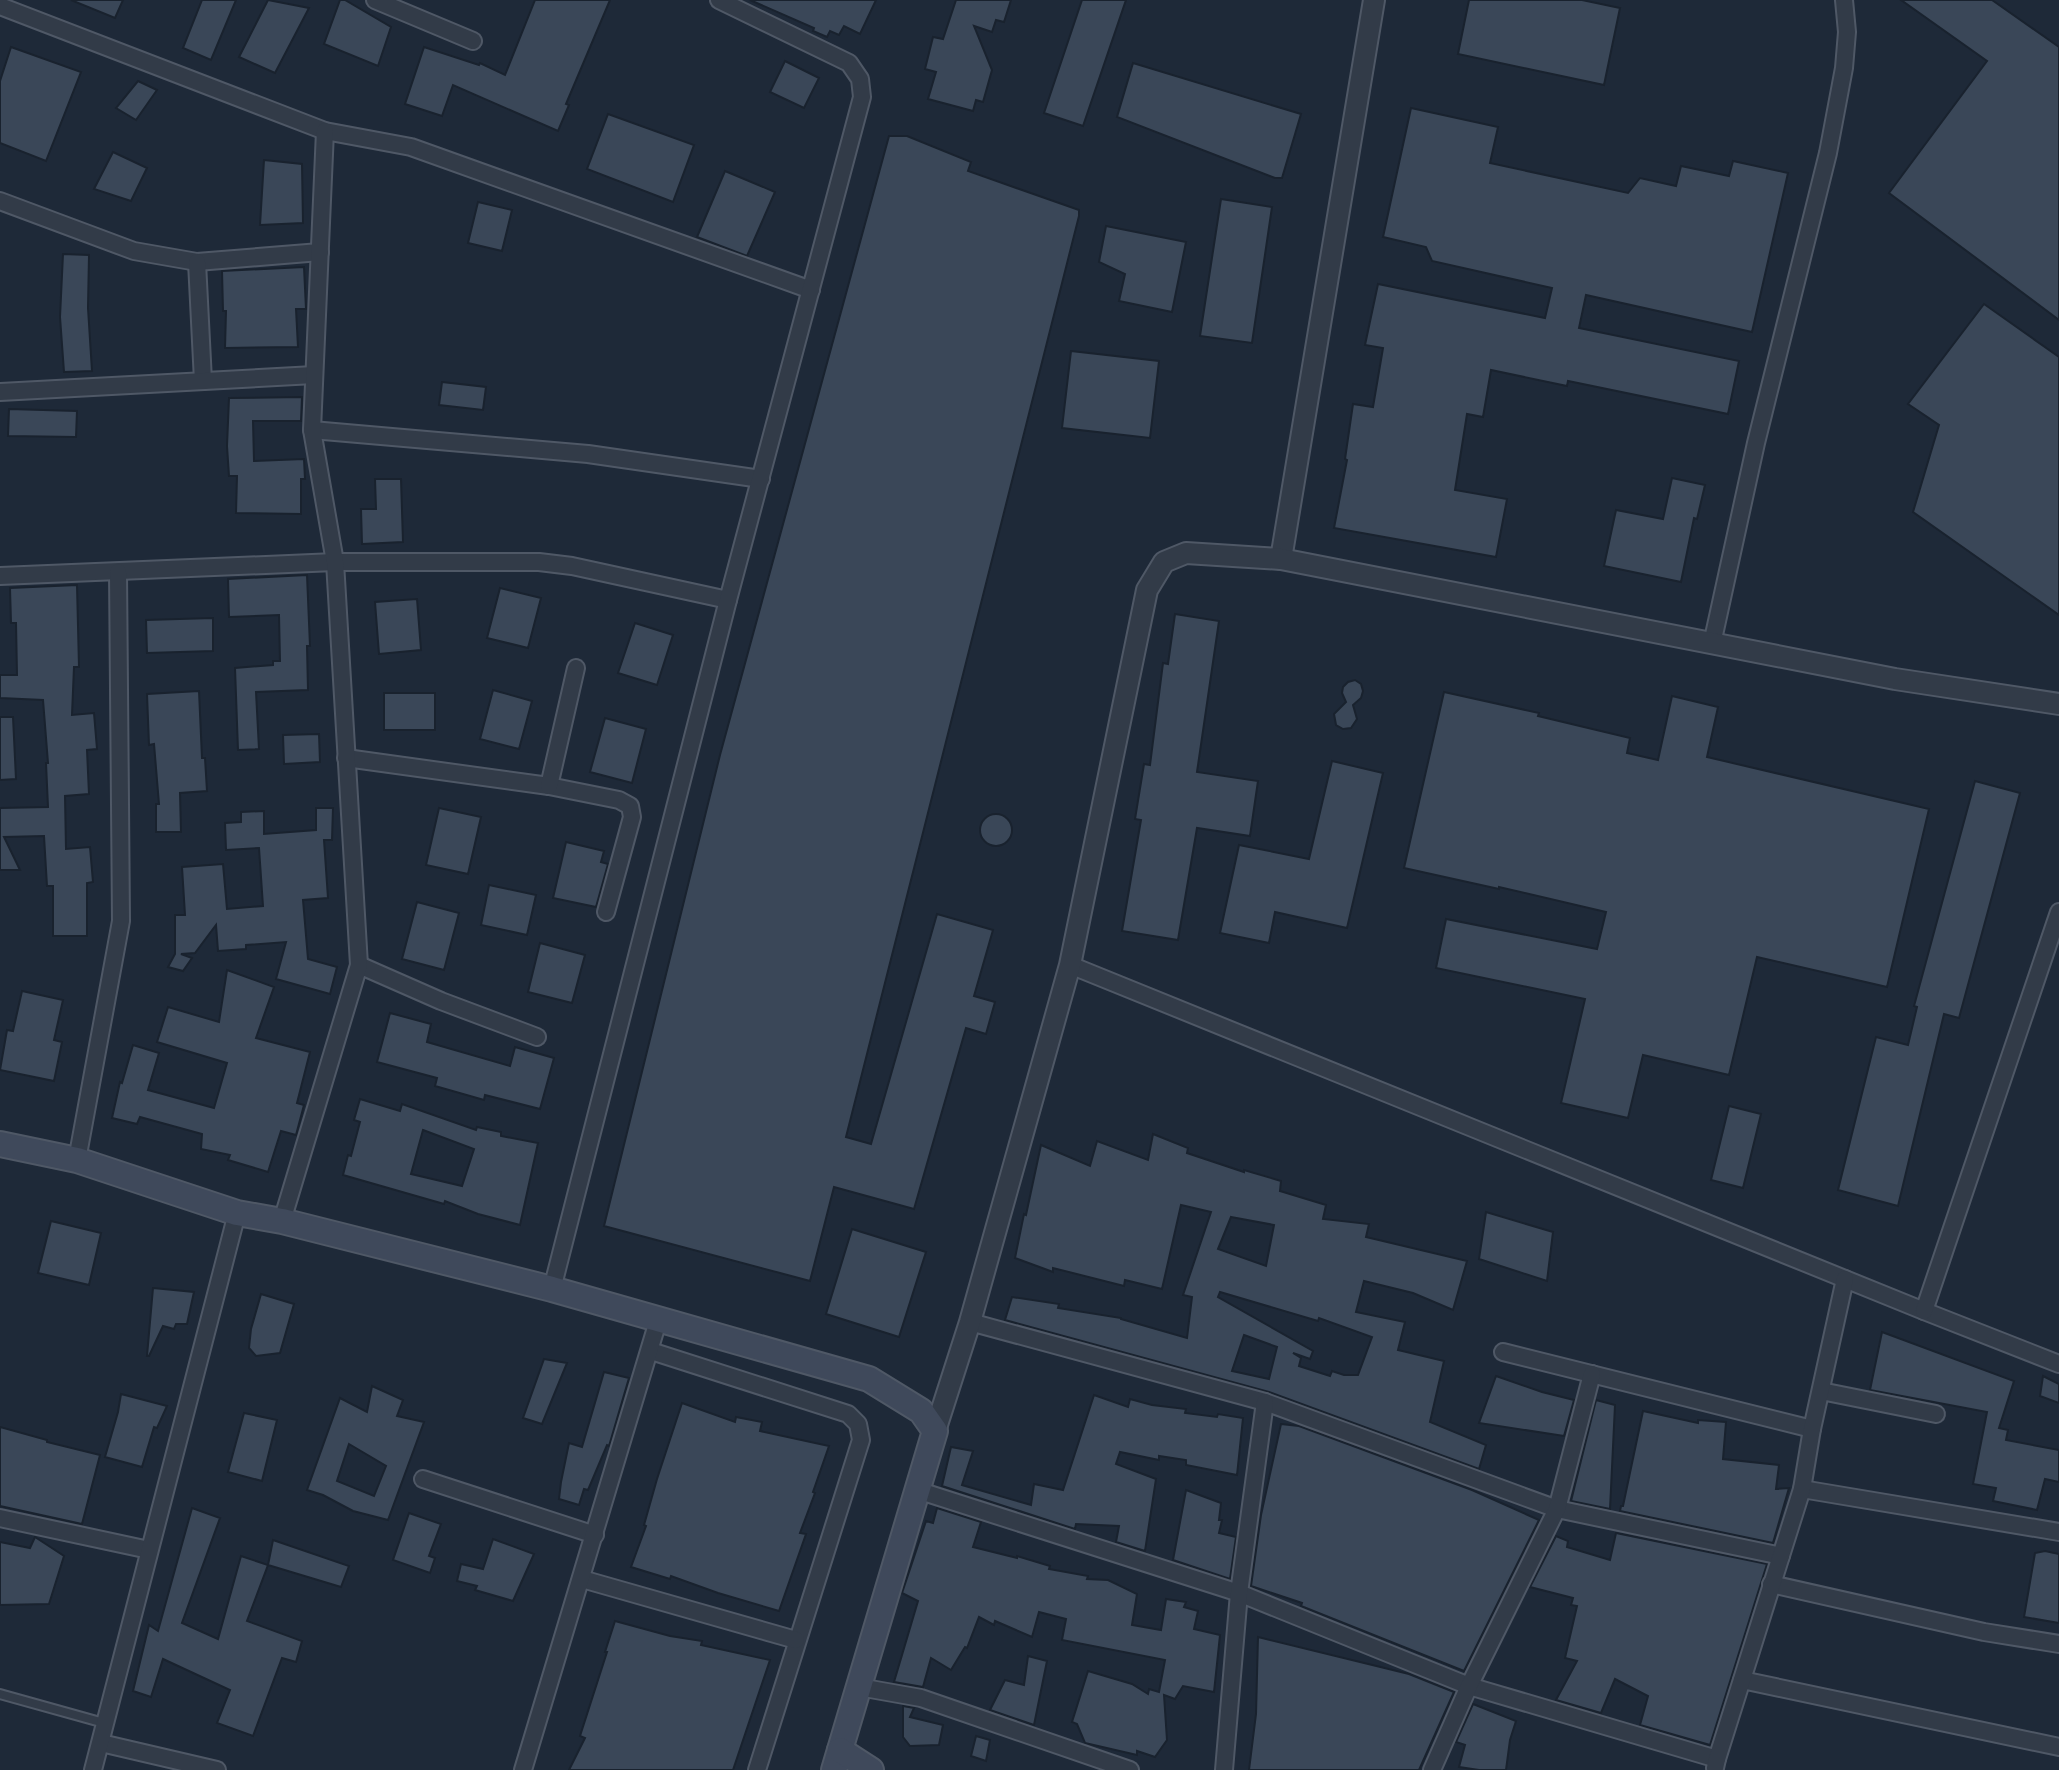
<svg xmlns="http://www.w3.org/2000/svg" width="2059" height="1770" font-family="Lato,sans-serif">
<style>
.building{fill:#3a4758;stroke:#19222e;stroke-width:2;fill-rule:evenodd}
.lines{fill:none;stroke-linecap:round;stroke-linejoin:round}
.service-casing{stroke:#4f5866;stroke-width:12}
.minor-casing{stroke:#4f5866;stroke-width:20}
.tertiary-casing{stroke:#4f5866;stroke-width:24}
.secondary-casing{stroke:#4f5866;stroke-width:28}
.service{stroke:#323b48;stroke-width:8}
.minor{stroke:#323b48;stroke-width:16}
.tertiary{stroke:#323b48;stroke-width:20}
.secondary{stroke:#3f495b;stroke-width:24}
</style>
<rect width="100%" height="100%" fill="#1e2938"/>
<g class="building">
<polygon points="71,0 123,0 115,18"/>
<polygon points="202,0 236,0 211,60 183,48"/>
<polygon points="268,0 309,8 275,73 239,57"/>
<polygon points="340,0 345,0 391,27 378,66 324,44"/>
<polygon points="535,0 610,0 566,104 569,105 558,131 453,85 442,116 405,104 424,47 479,65 480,63 505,75"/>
<polygon points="750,0 876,0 860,34 844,26 839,35 830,31 827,37 813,31 814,28"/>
<polygon points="956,0 1011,0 1004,22 996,20 992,32 974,26 992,70 983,102 976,100 973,111 928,99 936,72 925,69 933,37 943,39"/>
<polygon points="1082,0 1126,0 1083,126 1044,113"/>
<polygon points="1469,0 1582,0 1620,8 1604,85 1458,54"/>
<polygon points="1901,0 1992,0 2059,47 2059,320 1889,193 1987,61"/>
<polygon points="11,47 81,72 46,161 0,143 0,81"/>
<polygon points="785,61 819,78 804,108 770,92"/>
<polygon points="1133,63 1301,114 1282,178 1275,178 1117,117"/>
<polygon points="138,81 157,90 136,120 116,108"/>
<polygon points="1411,108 1498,127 1490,163 1628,193 1640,178 1676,186 1681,166 1729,176 1733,161 1788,173 1752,332 1586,295 1579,328 1739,361 1728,414 1568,381 1567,386 1491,370 1483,417 1467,414 1455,490 1507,499 1496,557 1334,528 1347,460 1345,459 1353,404 1373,407 1383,348 1365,345 1378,284 1545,318 1552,288 1432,261 1426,247 1383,237"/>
<polygon points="608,114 694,145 673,202 587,169"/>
<polygon points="889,136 907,136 971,162 968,171 1079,210 1079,216 846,1137 871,1144 937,914 993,930 974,996 995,1002 986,1034 966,1028 914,1209 834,1187 810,1281 604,1226 720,755"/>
<polygon points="113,152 147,168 131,201 94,189"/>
<polygon points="264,160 302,164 303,223 260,225"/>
<polygon points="725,171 775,192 747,256 697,237"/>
<polygon points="1221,199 1272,207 1252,343 1200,336"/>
<polygon points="478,202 512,210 502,251 468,243"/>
<polygon points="1106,226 1186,242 1172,312 1119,301 1125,274 1099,262"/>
<polygon points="63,254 89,255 88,308 92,371 64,372 60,317"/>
<polygon points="304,267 306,309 296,309 298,347 225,348 226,311 223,311 222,271"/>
<polygon points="1984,304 2059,357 2059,615 1913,512 1939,425 1908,404"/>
<polygon points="1071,351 1159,361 1150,438 1062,428"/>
<polygon points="442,382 486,387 483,410 439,405"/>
<polygon points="302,397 301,421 253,421 254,461 304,459 305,479 301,479 301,514 236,513 237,476 229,476 227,446 229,398"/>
<polygon points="9,409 77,411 76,437 8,436"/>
<polygon points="1672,478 1705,485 1697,519 1694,518 1681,582 1604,566 1616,510 1663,519"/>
<polygon points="375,479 401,479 403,542 362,544 361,509 376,509"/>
<polygon points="307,575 310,646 307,646 308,690 256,692 259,749 238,750 235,668 273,665 273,661 280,661 279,615 229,617 228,579"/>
<polygon points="77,585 79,667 74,667 72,715 94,713 97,749 87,750 89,794 65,796 66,849 90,847 93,882 87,883 87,936 53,936 53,886 47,886 44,836 4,837 20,870 0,870 0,808 48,807 46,763 48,763 43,700 0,698 0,675 17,675 16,623 11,623 10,588"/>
<polygon points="500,588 541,598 528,648 487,638"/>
<polygon points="417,599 421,650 379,654 375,602"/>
<polygon points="1175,614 1219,621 1197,772 1258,781 1250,836 1197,828 1178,940 1122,931 1141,820 1135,819 1144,764 1150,765 1163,663 1168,664"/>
<polygon points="213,618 213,651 147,653 146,620"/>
<polygon points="635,623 673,635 657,685 618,673"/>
<polygon points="1355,680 1361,684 1363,691 1361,698 1353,705 1357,719 1351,728 1343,729 1336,725 1334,714 1346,702 1342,693 1343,687 1348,682"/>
<polygon points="493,690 532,701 519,749 480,739"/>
<polygon points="199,691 202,758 205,758 207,791 180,793 181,832 156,832 156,804 159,804 154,744 149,745 147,694"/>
<polygon points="1444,692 1539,713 1538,716 1630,738 1627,753 1658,760 1672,696 1718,707 1707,757 1929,809 1887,987 1757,957 1729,1075 1643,1055 1628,1118 1561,1103 1585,999 1436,968 1446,919 1597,949 1606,912 1499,887 1499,889 1404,868"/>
<rect x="384" y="693" width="51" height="37"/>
<polygon points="0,717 13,717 16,779 0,780"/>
<polygon points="605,718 646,729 632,783 590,772"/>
<polygon points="319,734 320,762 284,764 283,735"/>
<polygon points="1332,761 1383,773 1347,928 1275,912 1269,943 1220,933 1239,845 1309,859"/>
<polygon points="1975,781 2020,793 1959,1018 1944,1014 1898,1206 1838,1190 1876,1037 1908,1045 1917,1007 1914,1006"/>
<polygon points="316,808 333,808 332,840 324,840 328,898 303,900 308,959 337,967 330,994 276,979 286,942 246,945 246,949 218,951 216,925 195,953 181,954 192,958 183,971 168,967 175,954 175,915 185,915 182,867 223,864 227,909 263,906 259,848 226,850 225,823 241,822 241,812 264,811 264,834 316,830"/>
<polygon points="439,808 481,817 468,874 426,865"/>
<circle cx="996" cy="830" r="16"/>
<polygon points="566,842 604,851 601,862 608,864 596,907 553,898"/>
<polygon points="489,885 536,895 527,935 481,925"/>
<polygon points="417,902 459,913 444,970 402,959"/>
<polygon points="540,943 585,955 572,1003 528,992"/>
<polygon points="227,970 274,987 256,1038 310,1052 297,1103 304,1105 296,1135 281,1131 268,1172 228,1160 230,1155 201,1149 202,1134 140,1117 137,1124 112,1118 120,1082 122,1083 133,1045 159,1053 148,1090 214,1108 227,1063 157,1042 168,1007 219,1022"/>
<polygon points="22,991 63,1000 54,1040 62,1042 54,1081 0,1070 7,1030 13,1031"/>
<polygon points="390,1013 431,1024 427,1042 510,1066 515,1047 554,1058 540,1109 485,1095 484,1100 435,1086 437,1078 377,1062"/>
<path d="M360,1099l40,12 2,-7 74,26 1,-3 24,5v4l37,7 -18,82 -42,-11 -33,-13 -1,3 -101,-29 5,-20 3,1 9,-34 -6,-2zM423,1130l51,19 -12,37 -51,-12z"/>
<polygon points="1729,1106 1761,1114 1743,1188 1711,1180"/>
<path d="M1153,1134l35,14 -1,5 57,19v-2l37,11 -1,10 46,14 -3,14 46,5 -3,13 101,24 -14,49 -40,-17 -49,-12 -8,31 49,10 -7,28 46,11 -14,61 56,23 -7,24 -210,-77 -264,-72 7,-23 47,7 -1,4 63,10v1l66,19 5,-41 -9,-2 28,-83 -30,-7 -19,84 -37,-9 -1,6 -71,-18v4l-38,-14 9,-44 2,1 15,-70 49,21 7,-25 51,19zM1231,1217l43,8 -8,41 -48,-17zM1220,1292l98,29 1,-3 53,19 -14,38h-14l-12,-4 -2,5 -31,-10 2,-8 -8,-5 17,6 3,-8 -95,-54zM1244,1335l33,12 -8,32 -37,-8z"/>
<polygon points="1486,1212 1553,1232 1547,1281 1479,1259"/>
<polygon points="51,1221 101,1233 89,1285 38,1273"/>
<polygon points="852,1229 926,1252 899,1337 826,1314"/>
<polygon points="153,1288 194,1292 187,1324 176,1324 174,1329 163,1326 149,1356 147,1356"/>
<polygon points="261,1294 294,1304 280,1353 256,1356 249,1348 251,1329"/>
<polygon points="1882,1332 2014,1381 1999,1428 2008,1430 2006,1440 2059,1450 2059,1482 2045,1479 2037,1510 1993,1501 1996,1488 1973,1484 1987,1412 1870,1390"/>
<polygon points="544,1359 567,1363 542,1424 523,1418"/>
<polygon points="604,1372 629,1378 609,1446 607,1445 588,1490 584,1489 579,1505 559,1499 561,1482 569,1443 582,1447"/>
<polygon points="1496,1376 1542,1392 1574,1400 1564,1436 1479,1423"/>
<polygon points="2043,1376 2059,1384 2059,1403 2040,1396"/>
<path d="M372,1386l31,14 -6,16 27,6 -36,98 -35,-9 -30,-16 -16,-5 33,-92 27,14zM349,1444l37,22 -12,30 -37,-15z"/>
<polygon points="121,1394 167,1406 157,1428 154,1427 142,1467 105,1457 118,1412"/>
<polygon points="1094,1395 1128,1407 1130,1399 1152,1405 1186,1409 1185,1413 1217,1417 1218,1414 1243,1418 1237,1475 1186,1465 1186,1460 1159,1456 1159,1460 1120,1452 1116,1464 1156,1479 1145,1551 1116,1542 1119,1526 1076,1524 1075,1529 942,1486 951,1447 973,1451 962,1485 1031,1505 1034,1484 1063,1490"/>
<polygon points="1596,1400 1615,1405 1610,1509 1571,1501"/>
<polygon points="682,1403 735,1422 736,1417 762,1422 760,1431 829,1446 813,1492 815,1493 800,1533 806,1534 779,1611 718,1593 671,1576 670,1579 631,1567 646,1526 644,1525 657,1479"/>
<polygon points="1643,1411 1698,1423 1698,1420 1726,1422 1723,1459 1779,1465 1776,1489 1789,1488 1773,1543 1620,1511 1621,1506 1623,1506"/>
<polygon points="244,1413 277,1420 262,1481 228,1472"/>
<polygon points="1281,1424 1299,1426 1472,1490 1539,1520 1464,1671 1301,1606 1302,1603 1251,1586 1261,1515"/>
<polygon points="0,1427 47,1440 47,1442 100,1455 82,1524 0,1506"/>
<polygon points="1186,1490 1221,1503 1219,1520 1222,1520 1219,1533 1236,1537 1230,1579 1173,1560"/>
<polygon points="192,1508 220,1518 182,1623 218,1639 241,1556 268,1565 247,1621 302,1641 296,1662 282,1658 253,1736 217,1723 230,1690 163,1659 151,1697 133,1691 149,1625 158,1631"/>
<polygon points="937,1508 981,1522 973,1547 1017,1558 1017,1556 1050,1566 1049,1569 1088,1576 1087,1579 1108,1580 1137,1594 1132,1625 1161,1630 1166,1599 1186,1602 1184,1607 1198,1611 1194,1629 1220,1635 1214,1692 1183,1686 1175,1699 1164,1695 1167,1740 1155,1757 1137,1751 1137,1755 1085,1743 1077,1724 1072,1722 1088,1671 1132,1684 1148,1694 1149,1689 1159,1692 1165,1660 1062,1640 1066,1619 1039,1612 1032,1637 995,1621 994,1625 979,1617 967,1648 965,1647 951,1670 931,1658 923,1687 894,1682 918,1601 902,1593 926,1521 933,1523"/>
<polygon points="409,1513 441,1524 429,1556 435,1558 430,1573 393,1560"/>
<polygon points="1616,1533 1767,1564 1710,1745 1640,1725 1648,1696 1615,1679 1601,1713 1556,1700 1577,1661 1565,1658 1577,1606 1571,1605 1573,1598 1530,1587 1556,1536 1568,1541 1567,1547 1610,1560"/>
<polygon points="35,1537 64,1556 49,1604 0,1605 0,1542 30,1548"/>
<polygon points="493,1539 534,1554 513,1601 475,1590 477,1586 457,1581 461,1564 483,1569"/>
<polygon points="273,1540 349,1566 341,1587 268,1565"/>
<polygon points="2045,1551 2059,1554 2059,1623 2024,1617 2035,1553"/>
<polygon points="615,1621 670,1636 702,1641 701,1645 770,1660 733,1770 569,1770 585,1738 580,1736 607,1652 605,1652"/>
<polygon points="1258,1637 1409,1674 1454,1692 1419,1770 1249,1770 1256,1714"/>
<polygon points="1028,1656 1047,1661 1034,1725 990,1710 1005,1680 1024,1685"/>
<polygon points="1473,1704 1516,1721 1510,1740 1506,1770 1479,1770 1459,1767 1465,1745 1456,1742"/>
<polygon points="903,1706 914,1708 910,1717 943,1725 939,1745 910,1746 903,1737"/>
<polygon points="976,1736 990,1740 986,1761 971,1756"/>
</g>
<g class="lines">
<g class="service-casing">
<polyline id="service" points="0,1694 104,1723"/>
</g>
<g class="minor-casing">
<g id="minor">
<polyline points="375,0 473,41"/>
<polyline points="0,6 325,131 411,147 811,290"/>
<polyline points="0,201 134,251 197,262 320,252"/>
<polyline points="197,262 203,381"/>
<polyline points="0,392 314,375"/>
<polyline points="312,430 588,454 761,479"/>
<polyline points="0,576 335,562 539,562 572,566 728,600"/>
<polyline points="1712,644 1756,443 1828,153 1844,68 1847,32 1844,0"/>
<polyline points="346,758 549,786 619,800 630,806 632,817 606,912"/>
<polyline points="549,786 576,668"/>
<polyline points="359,965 441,1001 537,1037"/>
<polyline points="1070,965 1924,1311 2059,1364"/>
<polyline points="77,1160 121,921 118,572"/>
<polyline points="282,1221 359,965 335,562 312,430 325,131"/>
<polyline points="552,1289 728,600 862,97 860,79 849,63 719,0"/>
<polyline points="1924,1311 2059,912"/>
<polyline points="970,1322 1265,1402 1557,1509 1781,1556"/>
<polyline points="651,1351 848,1414 858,1424 861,1440 757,1770"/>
<polyline points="1503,1352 1812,1429"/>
<polyline points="1821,1391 1936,1414"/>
<polyline points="423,1479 595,1535"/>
<polyline points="1802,1489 2059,1532"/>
<polyline points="917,1490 1239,1593 1469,1686 1717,1759"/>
<polyline points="0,1518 149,1550"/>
<polyline points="582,1579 796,1640"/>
<polyline points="1771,1584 1984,1632 2059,1644"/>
<polyline points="1742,1680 2059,1747"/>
<polyline points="859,1687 921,1698 1130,1770"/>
<polyline points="101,1743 217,1770"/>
<polyline points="1715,1768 1717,1759 1802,1489 1812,1429 1845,1279"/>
<polyline points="93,1770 237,1213"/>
<polyline points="523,1770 658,1321"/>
<polyline points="1224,1770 1239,1593 1265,1402"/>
<polyline points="1432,1770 1469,1686 1557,1509 1592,1374"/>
</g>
</g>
<g class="tertiary-casing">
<g id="tertiary">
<polyline points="1281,559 1374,0"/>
<polyline points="935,1431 970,1322 1070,965 1147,590 1164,562 1186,553 1281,559 1895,679 2059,704"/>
</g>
</g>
<g class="secondary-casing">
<g id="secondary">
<polyline points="0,1144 77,1160 237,1213 282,1221 552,1289 869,1379 921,1411 935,1431 834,1770"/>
<polyline points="840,1750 871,1770"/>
</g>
</g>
<use href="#service" class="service"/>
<use href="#minor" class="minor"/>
<use href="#tertiary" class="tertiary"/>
<use href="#secondary" class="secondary"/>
</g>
</svg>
